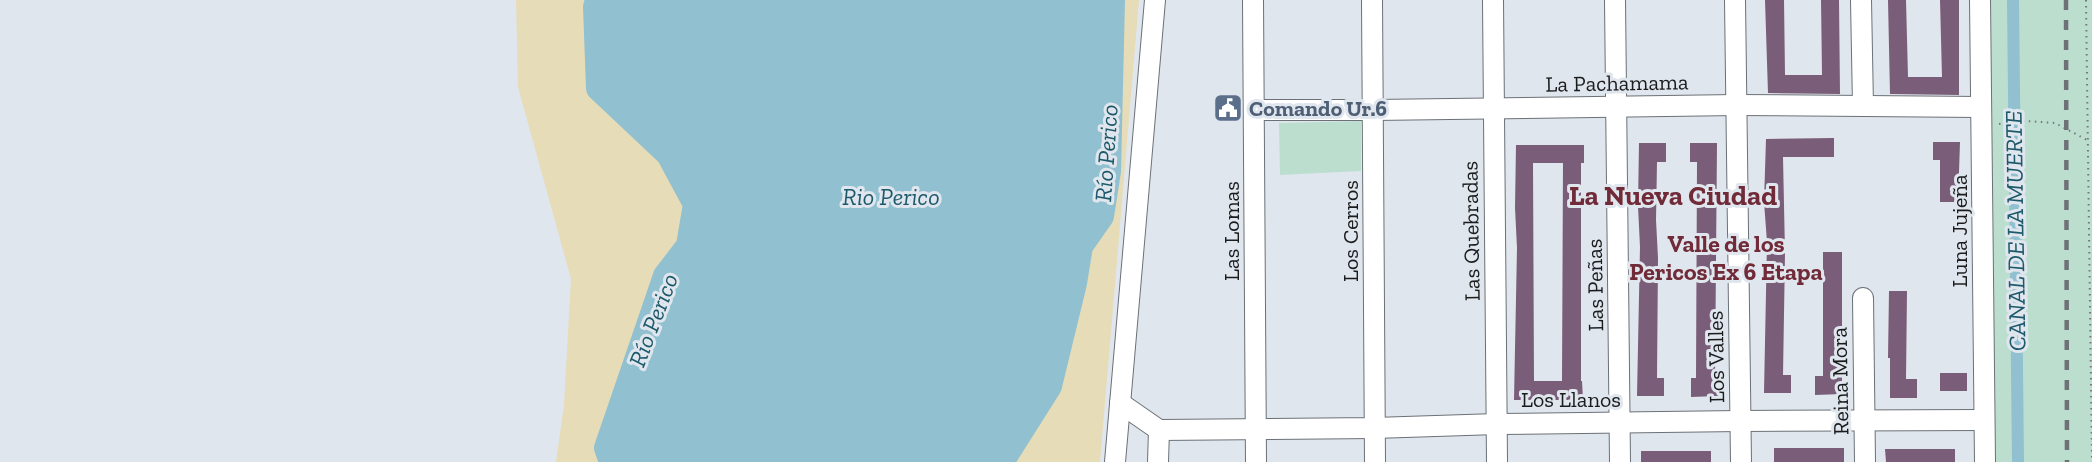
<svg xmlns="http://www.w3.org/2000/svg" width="2092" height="462" font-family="'Zilla Slab',serif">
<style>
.green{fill:#bcdece}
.sand{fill:#e6dcb7}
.water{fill:#91c0d0}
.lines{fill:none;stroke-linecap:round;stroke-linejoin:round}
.river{stroke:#91c0d0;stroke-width:26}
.building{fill:#7a5d78;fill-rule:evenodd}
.minor-casing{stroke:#6c7177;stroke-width:22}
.path{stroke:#74787c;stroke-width:2;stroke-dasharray:1.5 4.5;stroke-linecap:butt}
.minor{stroke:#fff;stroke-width:20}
.rail{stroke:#6e7276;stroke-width:4.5;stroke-dasharray:10 10;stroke-linecap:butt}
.labels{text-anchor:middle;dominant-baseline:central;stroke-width:6;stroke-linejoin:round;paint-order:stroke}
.street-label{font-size:22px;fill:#191b1d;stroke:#e0e6ed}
.service-label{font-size:22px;font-weight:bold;fill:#4e5e75;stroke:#e0e6ed;text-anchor:start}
.water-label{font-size:24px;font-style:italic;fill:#1c596b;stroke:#e0e6ed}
.neighbourhood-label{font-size:24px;font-weight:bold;fill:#702a38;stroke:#e0e6ed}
.district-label{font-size:28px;font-weight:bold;fill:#702a38;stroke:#e0e6ed}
</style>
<rect width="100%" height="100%" fill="#e0e6ed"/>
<g class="green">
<polygon points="1988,0 2092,0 2092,462 1992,462"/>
<polygon points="1361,121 1361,171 1280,175 1279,123"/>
</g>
<polygon class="sand" points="516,0 1139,0 1100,462 556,462 564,405 571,279 518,87"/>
<g class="water">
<polygon points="598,0 1112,0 1108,171 1101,216 1080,246 1074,283 1049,386 1001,462 612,462 607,448 666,276 689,246 696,204 669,154 599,88 596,7"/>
<polygon points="2007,0 2019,0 2024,462 2012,462"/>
</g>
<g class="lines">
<g class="river">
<polyline points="598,0 596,7 599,88 669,154 696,204 689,246 666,276 607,448 612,462"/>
<polyline points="1001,462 1049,386 1074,283 1080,246 1101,216 1108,171 1112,0"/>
</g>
</g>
<g class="building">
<polygon points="1765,0 1784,0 1785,75 1822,75 1821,0 1839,0 1840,94 1768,93"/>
<polygon points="1888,0 1906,0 1908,77 1942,77 1940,0 1959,0 1959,95 1890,94"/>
<polygon points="1834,138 1834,157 1783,157 1785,253 1783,375 1791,375 1791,393 1764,393 1767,242 1764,202 1766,139"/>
<polygon points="1933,142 1960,142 1958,202 1940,202 1940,160 1933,160"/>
<polygon points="1639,143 1666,143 1666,162 1657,162 1656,220 1658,258 1657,378 1664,378 1664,396 1637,396 1640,247 1638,206"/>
<polygon points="1690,143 1717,143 1715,378 1718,378 1718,396 1691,397 1691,378 1696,378 1697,162 1690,162"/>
<path d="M1516,145h68v18h-3v218h1l1,19h-69l3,-152 -2,-40zM1533,163h30l-1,218h-28z"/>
<polygon points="1823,252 1842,252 1842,394 1815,395 1815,376 1823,376"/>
<polygon points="1889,291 1907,291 1906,379 1917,379 1917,398 1890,398 1890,358 1888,358"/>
<rect x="1940" y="373" width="27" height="18"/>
<rect x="1774" y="448" width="70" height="14"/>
<polygon points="1885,449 1955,449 1955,462 1886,462"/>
<rect x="1641" y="451" width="70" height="11"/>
</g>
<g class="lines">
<g class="minor-casing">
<g id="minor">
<polyline points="1253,0 1256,462"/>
<polyline points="1372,0 1375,462"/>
<polyline points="1493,0 1497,462"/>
<polyline points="1615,0 1620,462"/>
<polyline points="1735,0 1741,462"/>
<polyline points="1861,0 1863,106"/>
<polyline points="1980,0 1985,462"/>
<polyline points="1254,110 1374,110 1737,105 1980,107"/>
<polyline points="1863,298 1865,462"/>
<polyline points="1120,403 1159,430"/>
<polyline points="1159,430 1374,428 1497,424 1740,421 1984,420"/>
<polyline points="1115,462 1155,0"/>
<polyline points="1158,462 1159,430"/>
</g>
</g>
<g class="path">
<polyline points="2086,0 2092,462"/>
<polyline points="1999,124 2026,121 2055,123 2087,140"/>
</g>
<use href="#minor" class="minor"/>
<polyline class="rail" points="2066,0 2067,462"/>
</g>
<defs>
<g id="civic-square" transform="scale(1.5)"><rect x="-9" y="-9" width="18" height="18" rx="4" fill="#5c6f8a" stroke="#e0e6ed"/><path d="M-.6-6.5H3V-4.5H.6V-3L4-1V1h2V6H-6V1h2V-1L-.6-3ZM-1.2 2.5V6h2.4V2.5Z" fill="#fff"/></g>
</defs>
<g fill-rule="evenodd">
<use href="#civic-square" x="1228" y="108"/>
</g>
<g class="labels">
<g class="street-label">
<text transform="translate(1617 83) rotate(-1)">La Pachamama</text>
<text transform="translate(1231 231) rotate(-90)">Las Lomas</text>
<text transform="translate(1350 231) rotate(-90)">Los Cerros</text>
<text transform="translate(1471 231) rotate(-91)">Las Quebradas</text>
<text transform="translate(1959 231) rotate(-90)">Luna Jujeña</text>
<text transform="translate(1595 285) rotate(-91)">Las Peñas</text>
<text transform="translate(1716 357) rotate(-91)">Los Valles</text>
<text transform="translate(1840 381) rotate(-91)">Reina Mora</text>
<text x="1571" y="399">Los Llanos</text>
</g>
<g class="service-label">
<text x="1249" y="108">Comando Ur.6</text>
</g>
<g class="water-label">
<text transform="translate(1106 153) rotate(-86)">Río Perico</text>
<text x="891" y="196">Rio Perico</text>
<text transform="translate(2015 231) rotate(-91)">CANAL DE LA MUERTE</text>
<text transform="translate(653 320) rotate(-69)">Río Perico</text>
</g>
<g class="neighbourhood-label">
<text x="1726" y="243">Valle de los<tspan x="1726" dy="28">Pericos Ex 6 Etapa</tspan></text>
</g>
<g class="district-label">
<text x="1673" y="195">La Nueva Ciudad</text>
</g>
</g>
</svg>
